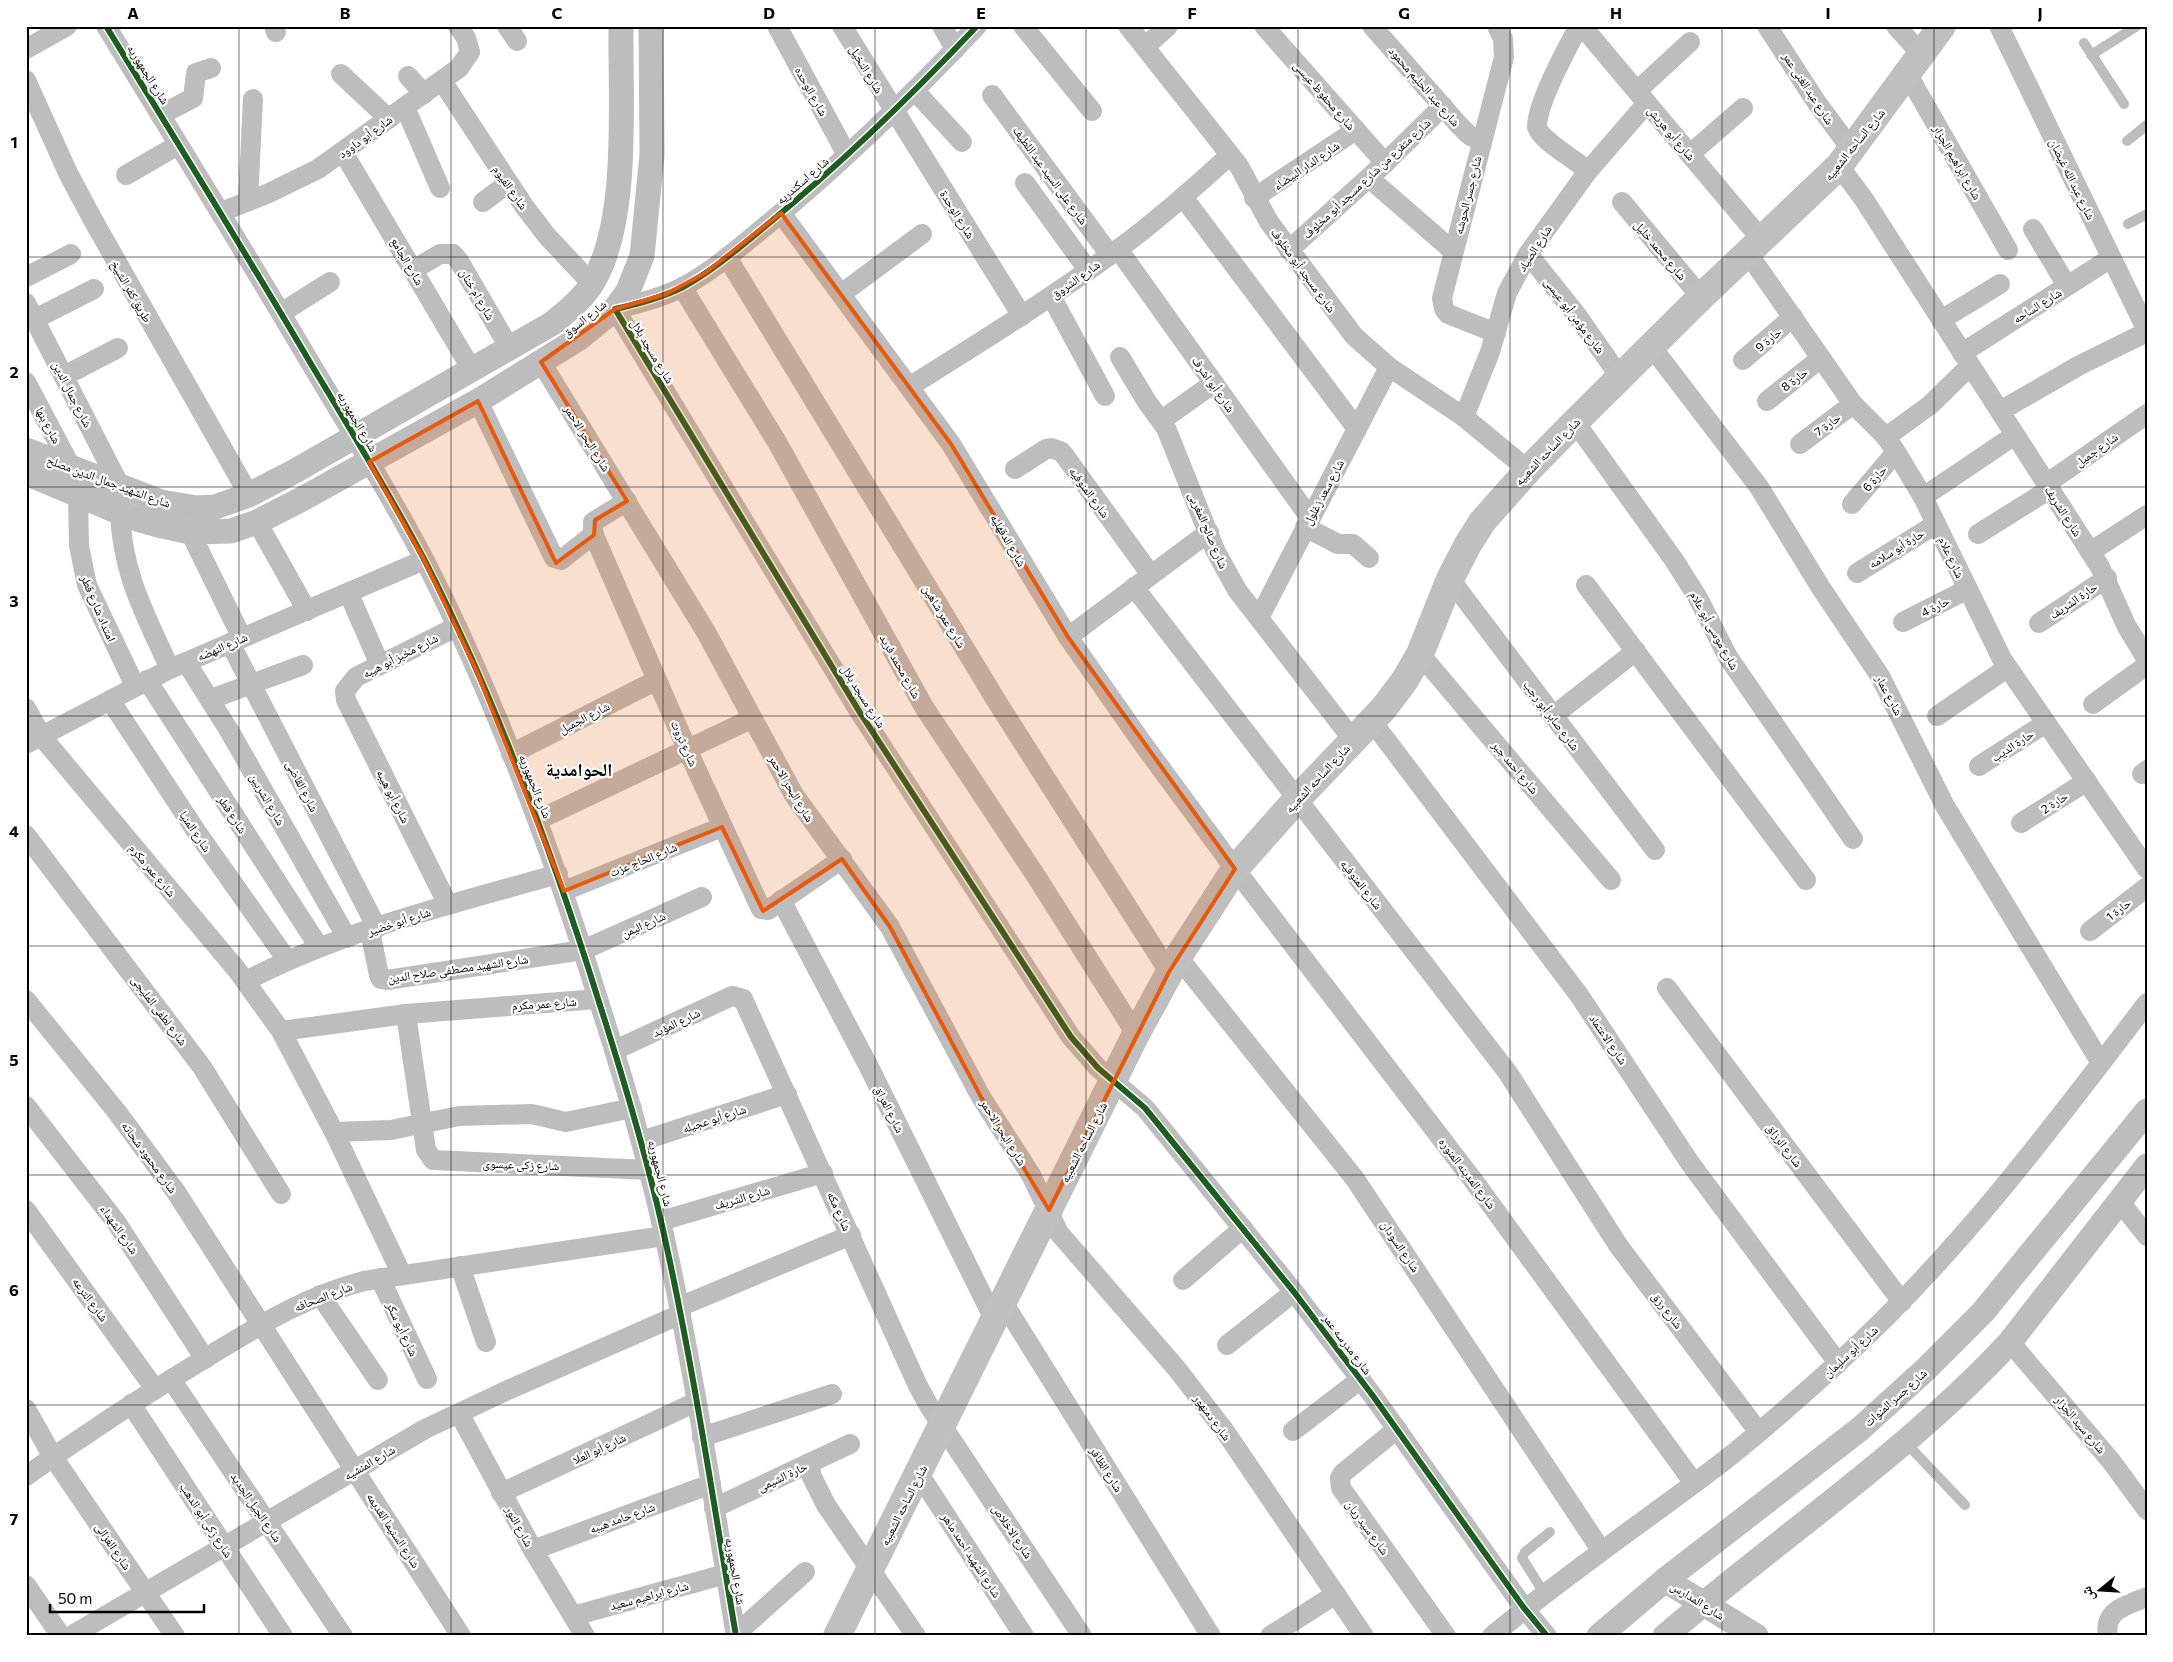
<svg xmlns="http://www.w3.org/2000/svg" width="2173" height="1662" font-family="Commissioner,'Noto Naskh Arabic',sans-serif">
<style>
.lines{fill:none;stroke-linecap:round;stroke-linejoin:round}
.service{stroke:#bdbdbd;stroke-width:10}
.minor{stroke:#bdbdbd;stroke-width:20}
.tertiary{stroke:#bdbdbd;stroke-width:25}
.secondary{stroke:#bfbfbf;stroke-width:28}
.cycleway-casing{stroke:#fff;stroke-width:9}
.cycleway{stroke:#1b5e20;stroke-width:6}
.marked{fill:#e8590c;fill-opacity:0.2;stroke:#e8590c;stroke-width:4;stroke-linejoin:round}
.grid{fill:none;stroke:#000;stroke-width:1;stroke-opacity:0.55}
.labels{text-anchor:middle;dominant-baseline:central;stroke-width:4.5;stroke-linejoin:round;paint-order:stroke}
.street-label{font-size:12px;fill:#000;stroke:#fff}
.district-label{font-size:18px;font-weight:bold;fill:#000;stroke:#fff}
.neatline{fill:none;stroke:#000;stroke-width:2}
.grid-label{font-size:16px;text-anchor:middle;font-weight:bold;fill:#000}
</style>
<rect width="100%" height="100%" fill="#fff"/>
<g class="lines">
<g class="service">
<polyline points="2084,43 2124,104"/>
<polyline points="2091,55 2137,26"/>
<polyline points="2127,141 2147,125"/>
<polyline points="2128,224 2147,214"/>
<polyline points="1905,1442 1965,1505"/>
<polyline points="1544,1593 1522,1558 1525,1552 1550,1532"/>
</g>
<g class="minor">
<path d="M106,26c69,113 138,224 205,338 39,65 79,130 114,197 72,141 127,290 174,441 24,75 47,151 64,228 30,134 50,270 73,406"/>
<polyline points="274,26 276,32"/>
<polyline points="507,26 517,41"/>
<polyline points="777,26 847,155"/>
<polyline points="842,26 1022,316"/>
<polyline points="942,26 955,49"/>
<path d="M977,26c-66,70 -135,137 -209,198 -27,22 -54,46 -85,63 -22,11 -45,17 -68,22l244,402 212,326 27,31 47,40 149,184 79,104 151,212 23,28"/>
<polyline points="1023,26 1092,111"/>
<polyline points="1128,26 1239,166 1269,222 1354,336 1389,367 1464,417 1528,470"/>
<polyline points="1264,26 1385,163"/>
<polyline points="1372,26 1458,124 1469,135 1481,141"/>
<path d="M1579,26c-12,22 -42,77 -42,101 4,14 38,32 51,44"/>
<polyline points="1582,26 1762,240"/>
<polyline points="1767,26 1817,103 1852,150"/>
<polyline points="1896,26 1922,55"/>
<polyline points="1999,26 2147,331"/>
<polyline points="1145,47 1168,26"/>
<polyline points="26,49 67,26"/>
<polyline points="341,74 389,119"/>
<polyline points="1908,75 2008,250"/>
<polyline points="408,76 424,94"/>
<polyline points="26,80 68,173 93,220 249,495"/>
<polyline points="442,81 524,206 547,236 592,284"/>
<polyline points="915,91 962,142"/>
<polyline points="1637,91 1690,42"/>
<polyline points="992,95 1110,255"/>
<polyline points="405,107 440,188"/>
<polyline points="160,115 193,98 196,73 211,68"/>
<polyline points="343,152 472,370"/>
<polyline points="1690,154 1743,108"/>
<polyline points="1839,166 1863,198 2100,567 2126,625 2147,660"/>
<polyline points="126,175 178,145"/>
<polyline points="1369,178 1453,251"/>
<polyline points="1025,183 1088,270"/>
<polyline points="1183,197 1357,429"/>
<polyline points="1254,198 1356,130"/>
<polyline points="248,201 253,99"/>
<polyline points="483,202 507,184"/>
<polyline points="1622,202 1701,297"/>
<polyline points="221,212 269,193 318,169 459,68 470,52 466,38 458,26"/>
<polyline points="781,213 951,444 1068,637 1143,744 1235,869 1473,1180 1694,1483"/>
<polyline points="2033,229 2067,286"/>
<polyline points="1118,249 1310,518"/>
<polyline points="1289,250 1385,163 1443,106"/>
<polyline points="1747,252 1853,404 1886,437 1896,452 1923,497 2002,659 2147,869"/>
<polyline points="1528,254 1576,314 1620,377"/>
<polyline points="727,257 999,705 1169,972"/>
<polyline points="413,270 440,254 453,254 459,261 510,349"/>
<polyline points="26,277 71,254"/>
<polyline points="682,287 777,442 924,707 1036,876 1136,1034"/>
<polyline points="841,294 922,234"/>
<polyline points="1051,296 1105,396"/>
<polyline points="26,303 120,486"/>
<polyline points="281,313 330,282"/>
<polyline points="35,319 94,289"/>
<polyline points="1941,320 2000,284"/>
<polyline points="1496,333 1448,314 1444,309 1442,298 1504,57 1503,39 1497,26"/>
<polyline points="1651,346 1759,487 1821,588 1880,676 1945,806 2101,1063"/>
<polyline points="1962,353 2111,258"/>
<polyline points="1120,357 1147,402 1166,428 1215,550 1237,590 1353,740"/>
<polyline points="1743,360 1793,317"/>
<polyline points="541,362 706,632 794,795 890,927 981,1097 1031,1175 1059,1233 1177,1369 1224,1430 1364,1636"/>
<polyline points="64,376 118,348"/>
<polyline points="26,382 71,467"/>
<path d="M909,387c70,-44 141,-88 208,-137 40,-29 77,-62 113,-95"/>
<polyline points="478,401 554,558 561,560 594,534"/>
<polyline points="1767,401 1821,358"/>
<polyline points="2000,411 2080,365 2147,332"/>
<polyline points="1464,417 1490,352 1507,293 1528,254 1588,171 1647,103"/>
<polyline points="1162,420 1214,383"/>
<polyline points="1575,422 1674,560 1698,598 1728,657 1853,839"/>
<polyline points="1886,437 1930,405 1970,366"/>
<polyline points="1800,444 1853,404"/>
<polyline points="1015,469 1046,449 1051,448 1062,452 1151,575"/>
<polyline points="2046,484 2147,414"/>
<polyline points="78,495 79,546 87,585 135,686"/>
<polyline points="1923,497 2015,435"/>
<polyline points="627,501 593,522 593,533 687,749 761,909 768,910 842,859"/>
<polyline points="1852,504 1896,452"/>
<path d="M120,512c2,62 25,102 50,157"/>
<polyline points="257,522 307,611"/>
<polyline points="1305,527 1338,544 1353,544 1369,558"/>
<polyline points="190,532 242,638"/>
<polyline points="1978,534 2050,489"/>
<polyline points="2090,552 2147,515"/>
<polyline points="1857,573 1936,524"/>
<polyline points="1450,579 1655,850"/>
<polyline points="1586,585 1806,880"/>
<polyline points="1134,587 1508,1073 1618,1245 1758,1431"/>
<polyline points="349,594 380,665"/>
<polyline points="1259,618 1389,367"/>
<polyline points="1903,622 1968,589"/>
<polyline points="2039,623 2107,578"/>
<polyline points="1068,637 1209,532"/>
<polyline points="230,643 377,928"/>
<polyline points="1420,654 1611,880"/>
<polyline points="186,662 230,732 347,938"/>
<polyline points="147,680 319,947"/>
<polyline points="211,699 303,665"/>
<polyline points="110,700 196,831 287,960"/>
<polyline points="2093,704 2147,665"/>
<polyline points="26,708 42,737 237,970 281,1031 334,1132 402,1275"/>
<polyline points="1553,716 1636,651"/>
<polyline points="1937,716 2007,668"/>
<polyline points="1371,720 1579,995 1690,1163 1838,1363"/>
<polyline points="26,744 170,669 424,560"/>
<polyline points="511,754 657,680"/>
<polyline points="1979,766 2046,723"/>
<polyline points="2142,774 2147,770"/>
<polyline points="538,820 751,719"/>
<polyline points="2021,823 2087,781"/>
<polyline points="26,835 202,1067 281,1194"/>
<polyline points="564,891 722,827"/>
<polyline points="781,900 869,1067 994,1319"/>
<polyline points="448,905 346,700 345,691 356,677 456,627"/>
<polyline points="370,931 379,975 381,979 387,980 583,950 702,897"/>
<polyline points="2090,931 2147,887"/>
<polyline points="1178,957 1355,1179 1601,1550"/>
<path d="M246,981c97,-51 207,-77 312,-107"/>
<polyline points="1667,988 1902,1302"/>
<polyline points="26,1000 117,1112 176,1192 461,1636"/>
<polyline points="406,1014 426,1150 433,1160 649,1170"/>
<polyline points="281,1031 406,1014 598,999"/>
<polyline points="615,1050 732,996 743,999 918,1386 929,1406 1082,1636"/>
<polyline points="26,1106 116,1222 205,1359"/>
<polyline points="334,1132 391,1130 459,1116 532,1114 566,1122 632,1108"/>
<polyline points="641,1141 787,1094"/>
<polyline points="2120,1202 2147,1236"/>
<polyline points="26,1210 155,1389"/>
<polyline points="661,1221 823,1173"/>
<polyline points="460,1266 486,1342"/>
<polyline points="380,1278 427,1379"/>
<polyline points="1183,1280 1243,1228"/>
<polyline points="320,1295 378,1380"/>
<polyline points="1003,1302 1211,1636"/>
<polyline points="679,1307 851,1235"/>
<polyline points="2010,1342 2111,1461 2147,1510"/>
<polyline points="1227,1345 1294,1292"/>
<polyline points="171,1379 343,1636"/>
<polyline points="131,1404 283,1636"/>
<polyline points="26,1409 53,1457 175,1636"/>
<polyline points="459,1413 533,1550 585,1636"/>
<polyline points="1397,1429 1343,1473 1340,1478 1341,1488 1446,1636"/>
<polyline points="1293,1431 1361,1379"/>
<polyline points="702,1437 832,1394"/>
<polyline points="809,1463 812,1477 826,1505 916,1636"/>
<polyline points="919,1474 1024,1636"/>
<path d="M26,1476c58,-41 117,-80 178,-117 53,-32 99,-62 160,-78l300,-45"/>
<polyline points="501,1493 696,1402"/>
<polyline points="714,1508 850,1444"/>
<polyline points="533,1550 711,1484"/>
<polyline points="26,1585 61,1636"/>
<polyline points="573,1616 726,1574"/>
<polyline points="736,1634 805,1572"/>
<polyline points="71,1636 425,1429 510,1389 681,1314"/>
<polyline points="1270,1636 1336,1594"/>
<path d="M1492,1636c72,-60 149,-112 224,-169 41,-31 84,-70 123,-105 117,-106 212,-233 308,-359"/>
<path d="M2108,1636c-5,-26 19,-31 39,-39"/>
</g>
<g class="tertiary">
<path d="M26,450l135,52 36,6 18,-1 34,-12 46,-24 258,-148c14,-12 30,-24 40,-41 37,-62 27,-183 28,-256"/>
<polyline points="26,473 133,518 158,525 190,532 231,531 257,522 304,498 478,401 578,339 615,309 628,291 642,256 652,155 651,26"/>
<polyline points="1665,1580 1756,1636"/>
<polyline points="1599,1636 1665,1580 1860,1429 1925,1370 1983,1312 2147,1111"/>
<path d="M1665,1636c115,-99 242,-183 345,-294l137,-176"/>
</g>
<polyline class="secondary" points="837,1636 1136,1034 1178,957 1235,869 1297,799 1384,708 1405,680 1420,654 1450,579 1467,546 1482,522 1528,470 1575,422 1701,297 1839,166 1942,26"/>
<g class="cycleway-casing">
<g id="cycleway">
<path d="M106,26c69,113 138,224 205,338 39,65 79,130 114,197 72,141 127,290 174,441 24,75 47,151 64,228 30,134 50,270 73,406"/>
<path d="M977,26c-66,70 -135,137 -209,198 -27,22 -54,46 -85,63 -22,11 -45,17 -68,22l244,402 212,326 27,31 47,40 149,184 79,104 151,212 23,28"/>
</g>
</g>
<use href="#cycleway" class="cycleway"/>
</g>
<path class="marked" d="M781,213l170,231 117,193 167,232 -66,103 -120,238 -68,-113 -91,-170 -48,-68 -79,52 -41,-84 -158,64 -87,-219 -53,-112 -55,-98 109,-61 78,162 38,-28 1,-15 32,-19 -86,-139 74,-53 51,-15 39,-21z"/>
<path class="grid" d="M239,26v1610M451,26v1610M663,26v1610M875,26v1610M1086,26v1610M1298,26v1610M1510,26v1610M1722,26v1610M1934,26v1610M26,257h2121M26,487h2121M26,716h2121M26,946h2121M26,1175h2121M26,1405h2121"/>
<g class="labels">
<g class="street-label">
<text transform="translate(867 69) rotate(59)">شارع النخيل</text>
<text transform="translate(149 74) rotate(58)">شارع الجمهوريه</text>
<text transform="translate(1425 86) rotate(49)">شارع عبد الحليم محمود</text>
<text transform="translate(1809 88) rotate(57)">شارع عبد الغنى عمر</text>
<text transform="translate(812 91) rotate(61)">شارع الوحده</text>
<text transform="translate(1325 95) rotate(49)">شارع محفوظ عيسى</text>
<text transform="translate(1672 133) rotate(50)">شارع أبو هريش</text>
<text transform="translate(365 136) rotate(-36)">شارع أبو داوود</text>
<text transform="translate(1854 144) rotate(-51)">شارع الساحه الشعبيه</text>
<text transform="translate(1958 162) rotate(60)">شارع ابراهيم الجزار</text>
<text transform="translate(1306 165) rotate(-34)">شارع الدار البيضاء</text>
<text transform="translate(1051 175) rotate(54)">شارع على السيد عبد اللطيف</text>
<text transform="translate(1366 178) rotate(-43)">شارع متفرع من شارع مسجد أبو مخلوف</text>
<text transform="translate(2073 179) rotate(64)">شارع عبد الله غيضان</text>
<text transform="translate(802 180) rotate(-41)">شارع اسكندريه</text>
<text transform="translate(511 187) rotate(55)">شارع الفيوم</text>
<text transform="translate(1467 195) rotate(-76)">شارع جسر الحوشه</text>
<text transform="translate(958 214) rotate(58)">شارع الوحدة</text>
<text transform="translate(1534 248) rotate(-57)">شارع الصياد</text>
<text transform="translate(1661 250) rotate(50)">شارع محمد خليل</text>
<text transform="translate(408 261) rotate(60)">شارع الجامع</text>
<text transform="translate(1304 270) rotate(54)">شارع مسجد أبو مخلوف</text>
<text transform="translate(1075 279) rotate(-35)">شارع الشروق</text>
<text transform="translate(132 291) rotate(60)">طريق كفر الشيخ</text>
<text transform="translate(478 294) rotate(60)">شارع ام خنان</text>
<text transform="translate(2037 305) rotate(-32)">شارع الساحه</text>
<text transform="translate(1575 315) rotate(53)">شارع مؤمن أبو عيسى</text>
<text transform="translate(584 318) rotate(-38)">شارع السوق</text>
<text transform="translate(1768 339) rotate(-40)">حارة 9</text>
<text transform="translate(653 351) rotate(59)">شارع مسجد بلال</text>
<text transform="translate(1794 379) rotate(-38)">حارة 8</text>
<text transform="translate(1214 384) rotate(55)">شارع أبو اشرف</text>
<text transform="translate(73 394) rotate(63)">شارع جمال الدين</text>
<text transform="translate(358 421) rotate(60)">شارع الجمهوريه</text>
<text transform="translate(1827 424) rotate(-37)">حارة 7</text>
<text transform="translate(49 425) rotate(62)">شارع بنها</text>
<text transform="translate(588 438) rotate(58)">شارع البحر الاحمر</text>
<text transform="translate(2096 449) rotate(-35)">شارع جميل</text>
<text transform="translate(1547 451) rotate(-46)">شارع الساحه الشعبيه</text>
<text transform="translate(1874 478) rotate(-50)">حارة 6</text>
<text transform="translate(109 481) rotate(20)">شارع الشهيد جمال الدين مصلح</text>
<text transform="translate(1090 492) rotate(54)">شارع المنوفيه</text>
<text transform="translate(1323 492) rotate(-62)">شارع سعد زغلول</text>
<text transform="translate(2064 511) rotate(57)">شارع الشريف</text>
<text transform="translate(1209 530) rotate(67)">شارع صالح المغربى</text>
<text transform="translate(1009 540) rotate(60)">شارع الدقهليه</text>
<text transform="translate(1896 548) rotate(-32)">حارة أبو سلامه</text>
<text transform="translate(1952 557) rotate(65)">شارع علام</text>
<text transform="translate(2073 600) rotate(-34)">حارة الشريف</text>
<text transform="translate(1935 606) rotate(-27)">حارة 4</text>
<text transform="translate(99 608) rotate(67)">امتداد شارع قطر</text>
<text transform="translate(945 616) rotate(59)">شارع عمر شاهين</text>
<text transform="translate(1715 630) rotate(61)">شارع موسى أبو علام</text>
<text transform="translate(222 646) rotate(-23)">شارع النهضه</text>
<text transform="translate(400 655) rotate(-27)">شارع مخبز أبو هيبه</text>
<text transform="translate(901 666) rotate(61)">شارع محمد فريد</text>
<text transform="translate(1890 695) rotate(62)">شارع عمار</text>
<text transform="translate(864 696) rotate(58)">شارع مسجد بلال</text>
<text transform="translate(1552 715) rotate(53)">شارع صابر أبو رجب</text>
<text transform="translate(584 717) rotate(-27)">شارع الجميل</text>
<text transform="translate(685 743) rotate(66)">شارع ثروت</text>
<text transform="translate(2012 745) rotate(-33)">حارة الديب</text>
<text transform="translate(1516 767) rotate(50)">شارع احمد جبر</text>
<text transform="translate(1317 778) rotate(-47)">شارع الساحه الشعبيه</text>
<text transform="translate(303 786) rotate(63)">شارع القاضى</text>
<text transform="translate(536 786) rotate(68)">شارع الجمهوريه</text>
<text transform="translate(792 788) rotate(59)">شارع البحر الاحمر</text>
<text transform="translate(394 796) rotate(63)">شارع أبو هيبه</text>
<text transform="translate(268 799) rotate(60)">شارع الشربين</text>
<text transform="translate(2054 802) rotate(-33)">حارة 2</text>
<text transform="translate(233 814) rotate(57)">شارع قطر</text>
<text transform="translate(196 831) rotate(56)">شارع المنيا</text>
<text transform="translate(643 859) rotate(-22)">شارع الحاج عزت</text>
<text transform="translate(153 870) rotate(50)">شارع عمر مكرم</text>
<text transform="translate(1362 884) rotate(52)">شارع المنوفيه</text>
<text transform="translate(2118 909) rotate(-38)">حارة 1</text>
<text transform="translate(399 921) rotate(-18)">شارع أبو خضير</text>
<text transform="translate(643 924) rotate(-24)">شارع اليمن</text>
<text transform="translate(458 968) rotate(-8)">شارع الشهيد مصطفى صلاح الدين</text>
<text transform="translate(544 1003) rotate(-4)">شارع عمر مكرم</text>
<text transform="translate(160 1010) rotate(53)">شارع لطفى المليجى</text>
<text transform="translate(676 1022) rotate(-25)">شارع المؤيد</text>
<text transform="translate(1609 1039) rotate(56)">شارع الاعتماد</text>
<text transform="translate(890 1109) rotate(63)">شارع العراق</text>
<text transform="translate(714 1118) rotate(-18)">شارع أبو عجيله</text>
<text transform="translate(1004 1132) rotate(58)">شارع البحر الاحمر</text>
<text transform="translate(1083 1142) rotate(-63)">شارع الساحه الشعبيه</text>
<text transform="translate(1785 1145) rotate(53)">شارع الرزاق</text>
<text transform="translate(150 1157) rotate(54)">شارع محمود شحاته</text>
<text transform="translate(521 1164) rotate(2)">شارع زكى عيسوى</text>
<text transform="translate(661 1173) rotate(76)">شارع الجمهوريه</text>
<text transform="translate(1468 1173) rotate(53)">شارع المدينه المنوره</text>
<text transform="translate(742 1197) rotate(-16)">شارع الشريف</text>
<text transform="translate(840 1211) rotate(66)">شارع مكه</text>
<text transform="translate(120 1229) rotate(55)">شارع الشهداء</text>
<text transform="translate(1401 1246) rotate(56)">شارع السودان</text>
<text transform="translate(323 1296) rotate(-21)">شارع الصحافه</text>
<text transform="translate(91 1299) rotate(54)">شارع الترعه</text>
<text transform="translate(1668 1310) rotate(53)">شارع رزق</text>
<text transform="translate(403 1329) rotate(65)">شارع أيو سكر</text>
<text transform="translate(1348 1344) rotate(53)">شارع مدرسه عمر</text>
<text transform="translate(1850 1351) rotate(-43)">شارع أبو سليمان</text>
<text transform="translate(1895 1397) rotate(-42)">شارع جسر المنوات</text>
<text transform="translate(1213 1417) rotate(54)">شارع دمنهور</text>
<text transform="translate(2081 1424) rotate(50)">شارع سيد الجزار</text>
<text transform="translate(599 1448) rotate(-25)">شارع أبو العلا</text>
<text transform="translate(369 1462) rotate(-30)">شارع المنشيه</text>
<text transform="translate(1107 1469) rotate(58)">شارع الظافر</text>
<text transform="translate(782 1476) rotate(-25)">حارة الشيمى</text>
<text transform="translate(903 1505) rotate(-63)">شارع الساحه الشعبيه</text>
<text transform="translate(257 1507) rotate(56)">شارع الجيل الجديد</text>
<text transform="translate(622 1517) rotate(-20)">شارع حامد هيبه</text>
<text transform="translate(207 1520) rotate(57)">شارع زكى أبو الدهب</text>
<text transform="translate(520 1526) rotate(61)">شارع النور</text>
<text transform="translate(1368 1527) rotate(54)">شارع سيد ريان</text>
<text transform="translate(394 1530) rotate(57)">شارع السنيما القديمه</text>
<text transform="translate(1013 1531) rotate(56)">شارع الاخلاص</text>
<text transform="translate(114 1546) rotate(56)">شارع الغزالى</text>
<text transform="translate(972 1555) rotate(57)">شارع الشهيد احمد ماهر</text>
<text transform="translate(736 1571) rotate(80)">شارع الجمهوريه</text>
<text transform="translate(649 1595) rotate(-15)">شارع ابراهيم سعيد</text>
<text transform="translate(1698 1600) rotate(32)">شارع المدارس</text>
</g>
<g class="district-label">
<text x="579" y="769">الحوامدية</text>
</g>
</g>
<rect width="2173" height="1662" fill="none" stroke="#ffffff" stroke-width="55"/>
<g transform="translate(2100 1590) rotate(252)" stroke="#ffffff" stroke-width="4" paint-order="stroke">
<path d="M0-4L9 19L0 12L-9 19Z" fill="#000000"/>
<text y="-8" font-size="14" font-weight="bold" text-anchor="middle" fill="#000000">ش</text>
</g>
<path d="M50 1604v8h154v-8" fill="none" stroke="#000000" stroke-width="2.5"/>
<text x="58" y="1604" font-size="15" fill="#000000" stroke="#ffffff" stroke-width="4" paint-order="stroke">50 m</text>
<rect x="28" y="28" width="2118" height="1606" class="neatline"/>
<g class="grid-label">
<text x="133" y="19">A</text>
<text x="345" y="19">B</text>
<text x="557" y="19">C</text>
<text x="769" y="19">D</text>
<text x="981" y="19">E</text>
<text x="1192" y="19">F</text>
<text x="1404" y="19">G</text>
<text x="1616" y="19">H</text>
<text x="1828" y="19">I</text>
<text x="2040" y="19">J</text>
<text x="14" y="148">1</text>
<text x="14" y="378">2</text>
<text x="14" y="607">3</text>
<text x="14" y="837">4</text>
<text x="14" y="1066">5</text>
<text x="14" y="1296">6</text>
<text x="14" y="1525">7</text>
</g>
</svg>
